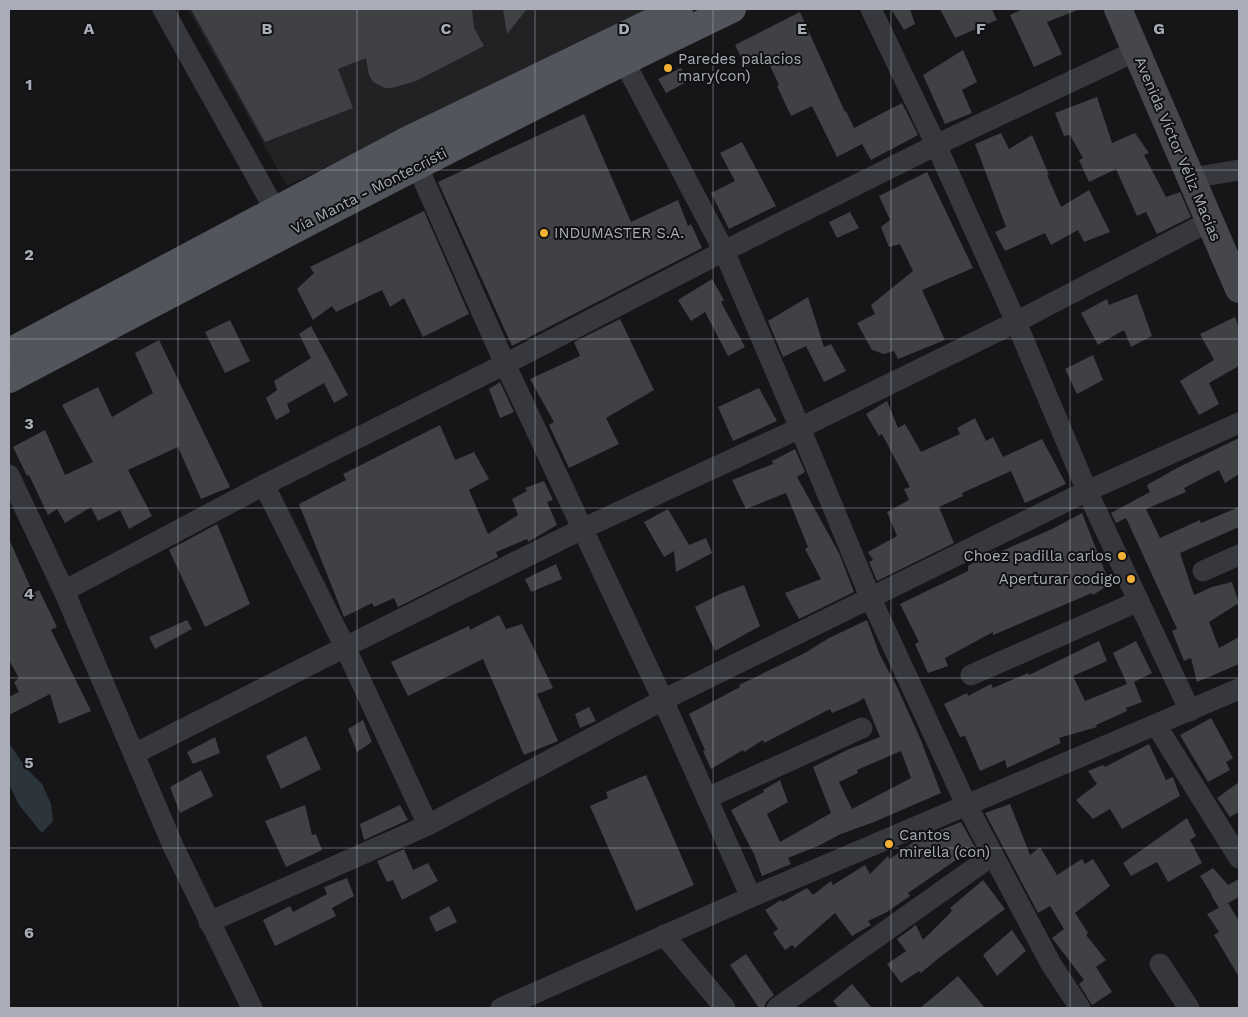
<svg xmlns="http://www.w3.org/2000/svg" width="1248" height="1017" font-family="'Work Sans',sans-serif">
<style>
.built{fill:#222225}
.water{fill:#2c353c}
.building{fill:#404145;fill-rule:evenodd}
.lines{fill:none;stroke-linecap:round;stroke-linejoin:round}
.street{stroke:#37383d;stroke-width:21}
.secondary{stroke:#45474d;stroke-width:28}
.primary{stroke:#53555c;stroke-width:28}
.grid{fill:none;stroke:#a8adb8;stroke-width:1;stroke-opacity:0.55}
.poi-dot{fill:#f2b134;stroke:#111113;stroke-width:2}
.labels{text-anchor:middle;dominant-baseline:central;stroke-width:4;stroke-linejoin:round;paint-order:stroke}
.poi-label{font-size:15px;fill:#a8adb8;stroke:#111113;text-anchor:start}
.street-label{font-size:15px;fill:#a8adb8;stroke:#111113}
.grid-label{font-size:16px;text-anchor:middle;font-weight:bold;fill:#a8adb8;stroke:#111113;stroke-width:4;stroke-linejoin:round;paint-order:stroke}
</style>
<rect width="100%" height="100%" fill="#161618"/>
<polygon class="built" points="188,9 658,9 287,186"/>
<polygon class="water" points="9,743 26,768 42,784 51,804 53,821 42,833 19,805 9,784"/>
<g class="building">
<polygon points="191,9 472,9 474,28 484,46 416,81 392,88 385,88 373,82 369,75 366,58 338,69 353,108 265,142"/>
<polygon points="503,9 527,9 507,34"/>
<polygon points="891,9 910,9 915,24 904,30"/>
<polygon points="940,9 992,9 997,20 955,38"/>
<polygon points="1023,9 1080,9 1047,22 1062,54 1034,67 1010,15"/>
<polygon points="800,12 845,112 846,111 854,128 902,103 918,135 871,160 862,144 837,157 812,106 791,116 777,86 779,85 766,57 746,67 735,45"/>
<polygon points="963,50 977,82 962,90 972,113 945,124 923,75"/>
<polygon points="681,68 688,81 666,93 658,79"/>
<polygon points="1097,97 1112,143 1135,133 1149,153 1144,155 1166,197 1180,192 1191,217 1157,234 1146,212 1137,216 1116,169 1089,182 1079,160 1083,158 1070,135 1064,136 1055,113"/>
<polygon points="584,114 631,222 678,200 688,226 691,224 702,248 512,346 438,182"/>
<polygon points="1001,133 1009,149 1032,135 1049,175 1047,175 1061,207 1089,190 1110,232 1084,242 1078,230 1051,245 1045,233 1005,251 995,232 1006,227 975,144"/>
<polygon points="742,142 776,206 729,229 711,193 735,181 720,153"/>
<polygon points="927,172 973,268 922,290 945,340 898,359 894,351 884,354 872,350 857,323 875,314 871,305 913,271 900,244 889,247 881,227 890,220 879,196"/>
<polygon points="424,211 469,314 423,337 404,298 390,307 382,290 336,312 332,306 313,320 297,289 314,273 310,267"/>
<polygon points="850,212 859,228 837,238 829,222"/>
<polygon points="712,279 724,300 721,302 745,347 728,356 705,312 691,321 678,300"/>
<polygon points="1137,294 1152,336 1131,347 1124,330 1098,345 1081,313 1107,299 1109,305"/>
<polygon points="808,297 824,347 831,344 846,371 824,382 806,346 783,357 768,321"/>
<polygon points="1235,317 1239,328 1239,366 1209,383 1219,404 1199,415 1180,381 1214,360 1200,334"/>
<polygon points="620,319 654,390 606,418 619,444 569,468 549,425 554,422 530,379 580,356 574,342"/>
<polygon points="230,320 250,361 225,373 205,332"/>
<polygon points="311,326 348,395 334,403 324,383 287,404 290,412 276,420 266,398 277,390 274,381 311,358 299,334"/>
<polygon points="159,340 230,487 201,499 178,447 128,470 152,516 129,529 120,510 98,521 91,507 65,523 57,509 48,515 29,475 27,476 13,447 45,430 65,475 93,462 62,405 98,387 112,417 153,393 135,353"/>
<polygon points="1093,355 1103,380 1077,394 1065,369"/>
<polygon points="500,382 514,412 500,418 489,389"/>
<polygon points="759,388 777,421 733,441 718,407"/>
<polygon points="887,401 898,428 905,424 921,452 960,434 957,428 975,418 986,441 993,437 1003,457 1042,439 1066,484 1025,503 1011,471 962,493 963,496 939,507 954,543 877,581 869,562 873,560 868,552 897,536 887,512 909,500 904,489 910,487 882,434 879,436 866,414"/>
<polygon points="440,425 455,460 474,452 489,479 469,490 488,534 518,515 512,499 527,491 525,488 544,481 553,500 547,502 557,525 528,542 527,539 496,552 498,557 398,607 394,598 374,607 372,603 344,617 299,504 346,480 343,474"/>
<polygon points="1239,438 1239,474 1225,483 1219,470 1184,488 1186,492 1146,509 1160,538 1200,520 1201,523 1239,507 1239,527 1180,553 1194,595 1212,587 1232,582 1239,603 1209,622 1219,648 1239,637 1239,664 1197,682 1191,658 1184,661 1172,631 1177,629 1126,518 1116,523 1111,513 1150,492 1147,485 1177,468"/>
<polygon points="795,449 805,472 797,477 839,553 854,592 799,619 785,593 821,579 805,549 808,547 786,493 746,509 732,480 773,464 772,461"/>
<polygon points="668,509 689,545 706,538 712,553 676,572 674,551 664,557 644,522"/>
<polygon points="1082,513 1110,584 1093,595 1092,593 993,635 993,632 945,658 948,666 928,673 915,644 919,642 900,604 968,571 968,566 994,551 996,550 997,553 1052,529"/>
<polygon points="217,524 250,604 205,627 169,550"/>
<polygon points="9,539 33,593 39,590 57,627 51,630 91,711 59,724 50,694 9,715 9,697 19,692 14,682 19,678 9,660"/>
<polygon points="556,564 562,579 531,592 525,579"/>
<polygon points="744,585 760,626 715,651 695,607 720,594"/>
<polygon points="499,615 506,629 522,624 553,688 537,694 558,741 524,755 483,659 408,696 391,662 469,626 470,630"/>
<polygon points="187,620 192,629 155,649 149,637"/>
<path d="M867,620l13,35 18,34 22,49 21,55 -67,29 -33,12 -21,11 -32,13 3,6 -29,12 -8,-22 -23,-44 33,-18 -1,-2 17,-10 8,22 -21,12 13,28 51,-29 -18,-46 34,-17 33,-13 -16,-39 -6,4 -26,11 -2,-4 -66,34 -1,-3 -19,12 -1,-2 -32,19 -8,-18 2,-1 -16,-36 51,-27 -1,-2 66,-32 24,-15zM901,751l10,27 -59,31 -13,-27 19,-9 -1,-3z"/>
<polygon points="1099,641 1107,661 1073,676 1085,701 1127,684 1113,653 1136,641 1152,673 1134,682 1142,702 1126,708 1127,711 1096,725 1097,727 1059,738 1061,743 1007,768 1005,760 980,771 965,736 960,737 944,704 967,693 968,696 991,684 993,688 1028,673 1029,675"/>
<polygon points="589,707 596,721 580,728 575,714"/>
<polygon points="1211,718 1233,758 1226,762 1230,770 1208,782 1180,735"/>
<polygon points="363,720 372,742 357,752 348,729"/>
<polygon points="306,736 321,769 281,789 266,756"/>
<polygon points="215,737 220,753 193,764 187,752"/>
<polygon points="1149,744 1166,780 1173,777 1180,796 1122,829 1110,809 1093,819 1076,800 1097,784 1088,771 1103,765 1105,767"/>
<polygon points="201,770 213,796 180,813 170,787"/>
<polygon points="646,775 694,885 636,911 590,806 608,798 606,792"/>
<polygon points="1239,782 1239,812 1230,817 1217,798"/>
<polygon points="1010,804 1030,855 1040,847 1057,875 1082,859 1085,864 1093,859 1110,886 1075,913 1088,933 1086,935 1106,960 1096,967 1112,992 1092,1005 1079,984 1084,980 1052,938 1064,929 1050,906 1038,913 985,813"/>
<polygon points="305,805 312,835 316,834 322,850 286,867 265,821"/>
<polygon points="400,805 408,820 364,840 360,824"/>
<polygon points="1187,818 1196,836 1190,840 1202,863 1168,882 1157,862 1131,876 1123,863"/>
<polygon points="961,822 975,847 908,893 910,896 887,912 868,921 871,925 852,936 835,913 795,948 792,945 785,950 773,933 778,929 765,910 781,900 782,902 807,888 813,895 831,881 833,885 865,865 870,874 888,856 890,859 918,839"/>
<polygon points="404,849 413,870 428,863 438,881 402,900 393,880 387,882 377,861"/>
<polygon points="1213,868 1228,885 1239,879 1239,897 1219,908 1211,895 1212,895 1200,876"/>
<polygon points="347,878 354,896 332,908 336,916 275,946 263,920 290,906 293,912 327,894 324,887"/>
<polygon points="983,880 1005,909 940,957 921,973 919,971 901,983 887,964 906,951 897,939 916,925 923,940 952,911 950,908"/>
<polygon points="1228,903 1239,921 1239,977 1214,935 1219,932 1207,914"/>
<polygon points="449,906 457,922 436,932 429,917"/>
<polygon points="1012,930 1026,951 997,976 983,955"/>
<polygon points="746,954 774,995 766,1002 764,1008 759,1008 730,965"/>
<polygon points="958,976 985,1008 920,1008 943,989"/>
<polygon points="852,984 872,1008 839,1008 833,1001"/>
</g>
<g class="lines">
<g class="street">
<polyline points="163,9 283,224"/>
<polyline points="871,9 936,145 1016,322 1087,491 1190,711"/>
<polyline points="617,48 724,251 800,428 871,599 966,804 1051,964 1080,1008"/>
<polyline points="411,152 505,364 663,700 751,897"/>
<polyline points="1192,178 1239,170"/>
<polyline points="9,475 64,591 174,848 252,1008"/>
<polyline points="264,485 345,647 428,825"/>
<polyline points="1203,571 1239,555"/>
<polyline points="64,591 264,485 505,364 724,251 936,145 1136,51"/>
<polyline points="971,675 1139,601"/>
<polyline points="1156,725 1239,858"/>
<polyline points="134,754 345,647 582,529 800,428 1016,322 1210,221"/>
<polyline points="707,798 862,728"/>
<polyline points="209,922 428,825 663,700 1087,491 1239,423"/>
<polyline points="664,935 725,1008"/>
<polyline points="1160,964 1189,1008"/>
<polyline points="501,1008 751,897 1239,689"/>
<polyline points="777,1008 993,855"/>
</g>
<polyline class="secondary" points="1118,9 1239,289"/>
<g class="primary">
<polyline points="9,352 406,141 679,9"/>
<path d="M9,379c240,-126 479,-253 723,-370"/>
</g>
</g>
<path class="grid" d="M178,9v999M357,9v999M535,9v999M713,9v999M891,9v999M1070,9v999M9,170h1230M9,339h1230M9,508h1230M9,678h1230M9,848h1230"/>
<g class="poi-dot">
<circle cx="668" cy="68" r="5"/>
<circle cx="544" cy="233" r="5"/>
<circle cx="1122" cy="556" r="5"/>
<circle cx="1131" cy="579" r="5"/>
<circle cx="889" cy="844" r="5"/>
</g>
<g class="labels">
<g class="poi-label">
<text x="678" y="59">Paredes palacios<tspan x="678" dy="17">mary(con)</tspan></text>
<text x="554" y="233">INDUMASTER S.A.</text>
<text x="1112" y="556" text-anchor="end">Choez padilla carlos</text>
<text x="1121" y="579" text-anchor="end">Aperturar codigo</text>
<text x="899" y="835">Cantos<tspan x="899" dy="17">mirella (con)</tspan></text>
</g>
<g class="street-label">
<text transform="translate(1178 149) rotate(67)">Avenida Víctor Véliz Macías</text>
<text transform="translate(369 191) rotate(-27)">Vía Manta - Montecristi</text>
</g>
</g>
<g class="grid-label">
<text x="89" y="34">A</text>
<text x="267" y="34">B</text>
<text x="446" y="34">C</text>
<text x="624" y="34">D</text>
<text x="802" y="34">E</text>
<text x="981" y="34">F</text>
<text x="1159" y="34">G</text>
<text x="29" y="90">1</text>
<text x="29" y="260">2</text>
<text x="29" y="429">3</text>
<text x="29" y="599">4</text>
<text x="29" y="768">5</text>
<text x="29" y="938">6</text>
</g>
<rect width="1248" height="1017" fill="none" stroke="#a8adb8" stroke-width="20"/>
</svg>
